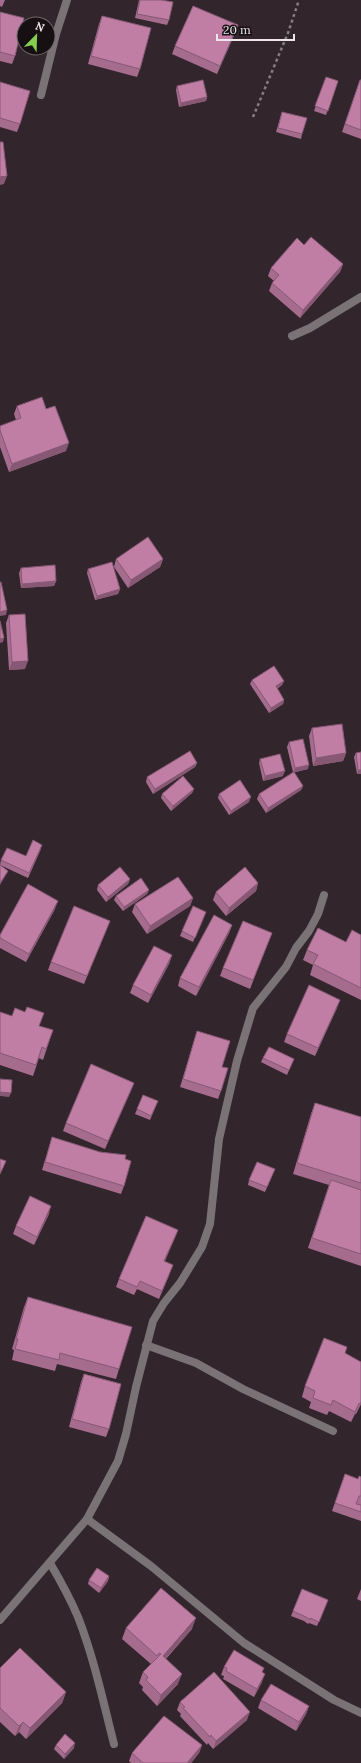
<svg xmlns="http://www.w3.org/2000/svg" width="361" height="1763" font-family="Lora,serif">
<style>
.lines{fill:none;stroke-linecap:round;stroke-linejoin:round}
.path{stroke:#887d83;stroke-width:2.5;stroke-dasharray:3 3;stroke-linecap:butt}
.minor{stroke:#7a7376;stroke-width:8}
.wall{fill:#a56c8e}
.shaded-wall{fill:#865874}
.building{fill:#c07ea5;stroke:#865874}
</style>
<rect width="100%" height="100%" fill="#32252c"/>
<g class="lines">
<polyline class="path" points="253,117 288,33 299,0"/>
<g class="minor">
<polyline points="41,95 56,34 67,0"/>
<polyline points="292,336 310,328 361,297"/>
<polyline points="146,1345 196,1363 243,1389 333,1431"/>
<polyline points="87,1519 151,1566 244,1643 334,1700 361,1713"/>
<path d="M50,1563c10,17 20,35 28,54 16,41 25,84 36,127"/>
<polyline points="0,1620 87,1519 118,1461 126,1434 136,1387 153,1321 164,1303 180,1283 202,1247 210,1224 219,1139 237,1061 253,1008 286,967 296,948 309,931 318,914 324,895"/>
</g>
</g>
<g class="wall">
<polygon points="0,0 5,0 2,7 0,6"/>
<polygon points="139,0 161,0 169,20 167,25 135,18"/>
<polygon points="0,12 15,56 12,64 0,61"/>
<polygon points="102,16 140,69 137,77 88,64 99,24"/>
<polygon points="235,33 217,74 172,54 175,46"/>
<polygon points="326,77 338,81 326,115 314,111"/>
<polygon points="360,80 361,80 361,139 342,132"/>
<polygon points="0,82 20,124 17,132 0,127"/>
<polygon points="177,86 207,97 206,101 179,107 176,90"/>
<polygon points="282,112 302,134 301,139 276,132"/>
<polygon points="304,245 343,264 340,272 300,318 269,291 272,283 274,281 268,276 271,268"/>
<polygon points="17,406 66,451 9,472 0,447 0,426 16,420 14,414"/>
<polygon points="116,559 163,559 160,567 128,588 114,567"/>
<polygon points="21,568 56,581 54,586 21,588 19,573"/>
<polygon points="88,569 120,589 118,594 95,600 87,573"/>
<polygon points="9,615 25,669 9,670 6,623"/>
<polygon points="252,680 284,681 282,685 277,689 284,700 283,704 269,713 250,684"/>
<polygon points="312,728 346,753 343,761 313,766 309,736"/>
<polygon points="289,742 308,769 294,772 303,786 301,790 266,813 257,799 259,794 293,772 287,747"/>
<polygon points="356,753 361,774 357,774 354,757"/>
<polygon points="260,759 283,776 263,781 259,763"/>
<polygon points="197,763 195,767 153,794 146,782 147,777"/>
<polygon points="194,789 192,793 171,811 161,798 162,794"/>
<polygon points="219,794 249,802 229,815 218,798"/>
<polygon points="41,849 28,878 0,865 1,860 26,856"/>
<polygon points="130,879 128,884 106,902 97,890 98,885"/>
<polygon points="258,883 256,891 226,916 213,900 216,892"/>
<polygon points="149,890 147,894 123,911 114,900 116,896"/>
<polygon points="193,898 190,906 147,934 132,912 135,904"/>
<polygon points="55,909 26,962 0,948 0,935"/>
<polygon points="206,912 193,942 180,936 182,931"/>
<polygon points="110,921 84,984 48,970 51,962"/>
<polygon points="232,925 229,933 196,996 178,986 180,978"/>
<polygon points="272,933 250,989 220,976 223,968"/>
<polygon points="361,935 361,1000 310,975 313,965 303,960 307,950 346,942"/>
<polygon points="172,955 169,964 148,1003 130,993 133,985"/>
<polygon points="15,1008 39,1026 53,1030 43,1060 39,1058 33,1076 0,1065 0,1012 12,1016"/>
<polygon points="337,1008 315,1056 284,1042 287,1034"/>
<polygon points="197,1031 222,1067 221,1091 218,1099 180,1087"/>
<polygon points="263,1058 294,1059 287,1075 261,1062"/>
<polygon points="134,1083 105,1149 63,1131 66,1123"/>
<polygon points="143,1095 156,1106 150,1120 135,1114"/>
<polygon points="315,1103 361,1117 361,1266 308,1248 329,1185 293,1174 311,1114"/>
<polygon points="52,1137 124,1186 121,1194 42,1170"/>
<polygon points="273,1173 265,1192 248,1185 249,1180"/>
<polygon points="49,1214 34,1245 13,1234 16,1226"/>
<polygon points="178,1230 165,1261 170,1273 159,1299 137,1289 134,1295 116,1287 119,1279"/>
<polygon points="28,1297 119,1369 116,1379 57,1364 55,1371 12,1360 14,1350 12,1349 24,1307"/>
<polygon points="345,1353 361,1404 356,1414 355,1414 351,1422 329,1411 327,1415 309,1408 311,1402 302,1397 305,1386"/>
<polygon points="84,1374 109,1429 106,1437 69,1427 81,1382"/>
<polygon points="345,1474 358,1479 361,1477 361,1521 332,1511"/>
<polygon points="109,1576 108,1581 99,1593 88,1584 89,1580"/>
<polygon points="302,1589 328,1600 317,1626 309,1623 308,1624 304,1621 291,1616"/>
<polygon points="361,1589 361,1601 357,1599"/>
<polygon points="126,1628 192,1629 166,1659 178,1684 157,1706 142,1690 143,1687 139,1683 143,1672 151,1664 122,1639"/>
<polygon points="224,1667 262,1672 262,1682 254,1697 223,1679 224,1676 221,1675"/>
<polygon points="0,1668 66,1692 62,1703 26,1739 19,1732 15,1736 0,1722"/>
<polygon points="261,1700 309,1706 306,1714 296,1731 258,1708"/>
<polygon points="180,1702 247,1720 213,1749 208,1743 207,1745 180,1716 181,1714 177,1710"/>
<polygon points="56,1745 74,1748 64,1759 54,1749"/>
<polygon points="202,1745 199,1753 191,1763 131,1763 129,1761 132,1753"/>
</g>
<g class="shaded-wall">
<polygon points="238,25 235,33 217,74 220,66"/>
<polygon points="207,97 206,101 179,107 181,103"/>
<polygon points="7,176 4,184 0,185 0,177"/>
<polygon points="343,264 340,272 300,318 303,310"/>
<polygon points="69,443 66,451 9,472 12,464"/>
<polygon points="163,559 160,567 128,588 131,580"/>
<polygon points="56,581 54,586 21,588 22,584"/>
<polygon points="120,589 118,594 95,600 97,596"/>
<polygon points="7,610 6,615 0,616 0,612"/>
<polygon points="4,638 3,642 0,643 0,639"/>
<polygon points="28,661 25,669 9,670 12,662"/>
<polygon points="284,681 282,685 274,691 276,686"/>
<polygon points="284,700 283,704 269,713 271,708"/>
<polygon points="346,753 343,761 313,766 316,758"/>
<polygon points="197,763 195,767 153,794 155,789"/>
<polygon points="309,765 308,769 293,773 295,768"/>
<polygon points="358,770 361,770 361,774 357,774"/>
<polygon points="285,771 283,776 263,781 265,776"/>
<polygon points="303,786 301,790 266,813 268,808"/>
<polygon points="194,789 192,793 171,811 173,806"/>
<polygon points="251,797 249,802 229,815 231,811"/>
<polygon points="8,871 6,875 0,885 0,883"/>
<polygon points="130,879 128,884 106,902 108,897"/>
<polygon points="258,883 256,891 226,916 229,908"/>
<polygon points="149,890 147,894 123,911 124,907"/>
<polygon points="193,898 190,906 147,934 150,926"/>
<polygon points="58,901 55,909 26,962 29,954"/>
<polygon points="232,925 229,933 196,996 199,987"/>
<polygon points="172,955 169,964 148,1003 151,995"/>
<polygon points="340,1000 337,1008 315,1056 318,1048"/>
<polygon points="134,1083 131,1091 105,1149 108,1141"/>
<polygon points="0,1092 11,1093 9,1097 0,1096"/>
<polygon points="51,1206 49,1214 34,1245 37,1237"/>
<polygon points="178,1230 175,1238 161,1269 164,1261"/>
<polygon points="173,1265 170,1273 159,1299 162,1291"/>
<polygon points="361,1402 361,1404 356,1414"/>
<polygon points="359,1403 355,1414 351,1422 355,1412"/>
<polygon points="109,1576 108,1581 99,1593 101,1588"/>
<polygon points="196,1618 192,1629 159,1666 163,1656"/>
<polygon points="182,1674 178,1684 157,1706 161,1695"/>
<polygon points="265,1674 262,1682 254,1697 257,1689"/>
<polygon points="66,1692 62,1703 26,1739 30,1728"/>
<polygon points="309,1706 306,1714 296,1731 299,1722"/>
<polygon points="250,1712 247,1720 213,1749 216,1741"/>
<polygon points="23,1722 19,1732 15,1736 19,1726"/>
<polygon points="75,1743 74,1748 64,1759 65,1754"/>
<polygon points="202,1745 199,1753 191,1763 187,1763"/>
</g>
<g class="building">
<polygon points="140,0 161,0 173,2 169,20 137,14"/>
<polygon points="193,6 238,25 220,66 175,46"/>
<polygon points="0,12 24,18 15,56 0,52"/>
<polygon points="102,16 151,28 140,69 91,56"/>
<polygon points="326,77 338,81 328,111 315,106"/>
<polygon points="203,80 207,97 181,103 177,86"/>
<polygon points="360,80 361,80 361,130 345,124"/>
<polygon points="0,82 30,91 20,124 0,118"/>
<polygon points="282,112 307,118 302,134 278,128"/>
<polygon points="0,142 3,142 7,176 0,177"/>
<polygon points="311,237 343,264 303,310 272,283 279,275 271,268 297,238 304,245"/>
<polygon points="42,397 46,409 55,406 69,443 12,464 0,430 0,426 21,418 17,406"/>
<polygon points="148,537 163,559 131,580 116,559"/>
<polygon points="112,562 120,589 97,596 88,569"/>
<polygon points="55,565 56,581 22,584 21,568"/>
<polygon points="0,582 1,582 7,610 0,612"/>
<polygon points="25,614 28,661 12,662 9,615"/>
<polygon points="0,621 4,638 0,639"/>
<polygon points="274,666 284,681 276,686 284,700 271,708 252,680"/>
<polygon points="342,724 346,753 316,758 312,728"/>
<polygon points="303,739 309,765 295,768 289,742"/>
<polygon points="190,751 197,763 155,789 147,777"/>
<polygon points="361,752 361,770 358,770 356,753"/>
<polygon points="280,754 285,771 265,776 260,759"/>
<polygon points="294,772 303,786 268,808 259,794"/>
<polygon points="183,776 194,789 173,806 162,794"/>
<polygon points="240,780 251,797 231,811 219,794"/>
<polygon points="33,840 42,845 29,873 1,860 7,848 26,856"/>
<polygon points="0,865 8,871 0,883"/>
<polygon points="120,867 130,879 108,897 98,885"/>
<polygon points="245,867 258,883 229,908 216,892"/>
<polygon points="178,877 193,898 150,926 135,904"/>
<polygon points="141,878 149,890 124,907 116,896"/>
<polygon points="28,884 58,901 29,954 0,938 0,935"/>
<polygon points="74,906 110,921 87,976 51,962"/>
<polygon points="193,906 206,912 195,938 182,931"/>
<polygon points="214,915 232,925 199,987 180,978"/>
<polygon points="243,921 272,933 253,980 223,968"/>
<polygon points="318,928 346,942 352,930 361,935 361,988 313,964 318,955 307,950"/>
<polygon points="154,946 172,955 151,995 133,985"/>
<polygon points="309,985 340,1000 318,1048 287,1034"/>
<polygon points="27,1007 44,1013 39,1026 53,1030 46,1049 42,1047 36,1065 0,1053 0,1012 12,1016 15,1008 25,1012"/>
<polygon points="197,1031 230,1041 222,1067 228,1068 221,1091 183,1079"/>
<polygon points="269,1047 294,1059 289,1070 263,1058"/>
<polygon points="91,1064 134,1083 108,1141 66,1123"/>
<polygon points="0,1079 12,1080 11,1093 0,1092"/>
<polygon points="143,1095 158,1101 151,1116 137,1109"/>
<polygon points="315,1103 361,1117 361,1183 297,1163"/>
<polygon points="52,1137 100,1152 126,1155 125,1159 131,1161 124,1186 45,1162"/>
<polygon points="0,1159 6,1161 0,1174"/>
<polygon points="257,1162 275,1169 267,1187 249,1180"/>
<polygon points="331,1180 361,1190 361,1254 312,1238"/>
<polygon points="30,1196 51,1206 37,1237 16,1226"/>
<polygon points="146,1216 178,1230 164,1261 173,1265 162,1291 140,1281 137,1287 119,1279"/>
<polygon points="28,1297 132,1327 119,1369 60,1353 59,1360 15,1349 18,1339 16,1339"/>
<polygon points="324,1338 347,1347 345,1353 361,1362 361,1402 360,1404 359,1403 355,1412 333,1400 331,1405 313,1398 315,1391 305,1386"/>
<polygon points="84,1374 121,1384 109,1429 72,1419"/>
<polygon points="345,1474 358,1479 359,1476 361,1477 361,1496 359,1496 356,1504 361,1505 361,1512 335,1503"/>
<polygon points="97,1568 109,1576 101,1588 89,1580"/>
<polygon points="161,1588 196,1618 163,1656 182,1674 161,1695 146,1680 148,1677 143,1672 161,1654 159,1653 157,1656 126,1628"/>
<polygon points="302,1589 328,1600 319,1622 310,1618 310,1620 306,1617 293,1611"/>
<polygon points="20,1648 66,1692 30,1728 23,1722 19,1726 0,1708 0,1668"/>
<polygon points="234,1650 264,1668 262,1672 265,1674 257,1689 226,1671 227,1668 224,1667"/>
<polygon points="214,1672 250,1712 216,1741 211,1735 210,1737 183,1708 185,1707 180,1702"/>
<polygon points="271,1684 309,1706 299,1722 261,1700"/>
<polygon points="164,1716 202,1745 187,1763 143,1763 132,1753"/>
<polygon points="65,1734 75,1743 65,1754 56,1745"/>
</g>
<g transform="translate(36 36) rotate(23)"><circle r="19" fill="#161013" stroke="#6d6669"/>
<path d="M0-3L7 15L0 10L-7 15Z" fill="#85cf4d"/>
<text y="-6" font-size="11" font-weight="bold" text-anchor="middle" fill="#efe6eb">N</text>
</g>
<path d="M217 34v6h77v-6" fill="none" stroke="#efe6eb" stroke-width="2"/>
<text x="223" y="34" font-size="12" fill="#efe6eb" stroke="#161013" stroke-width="3" paint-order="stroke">20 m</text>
</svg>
